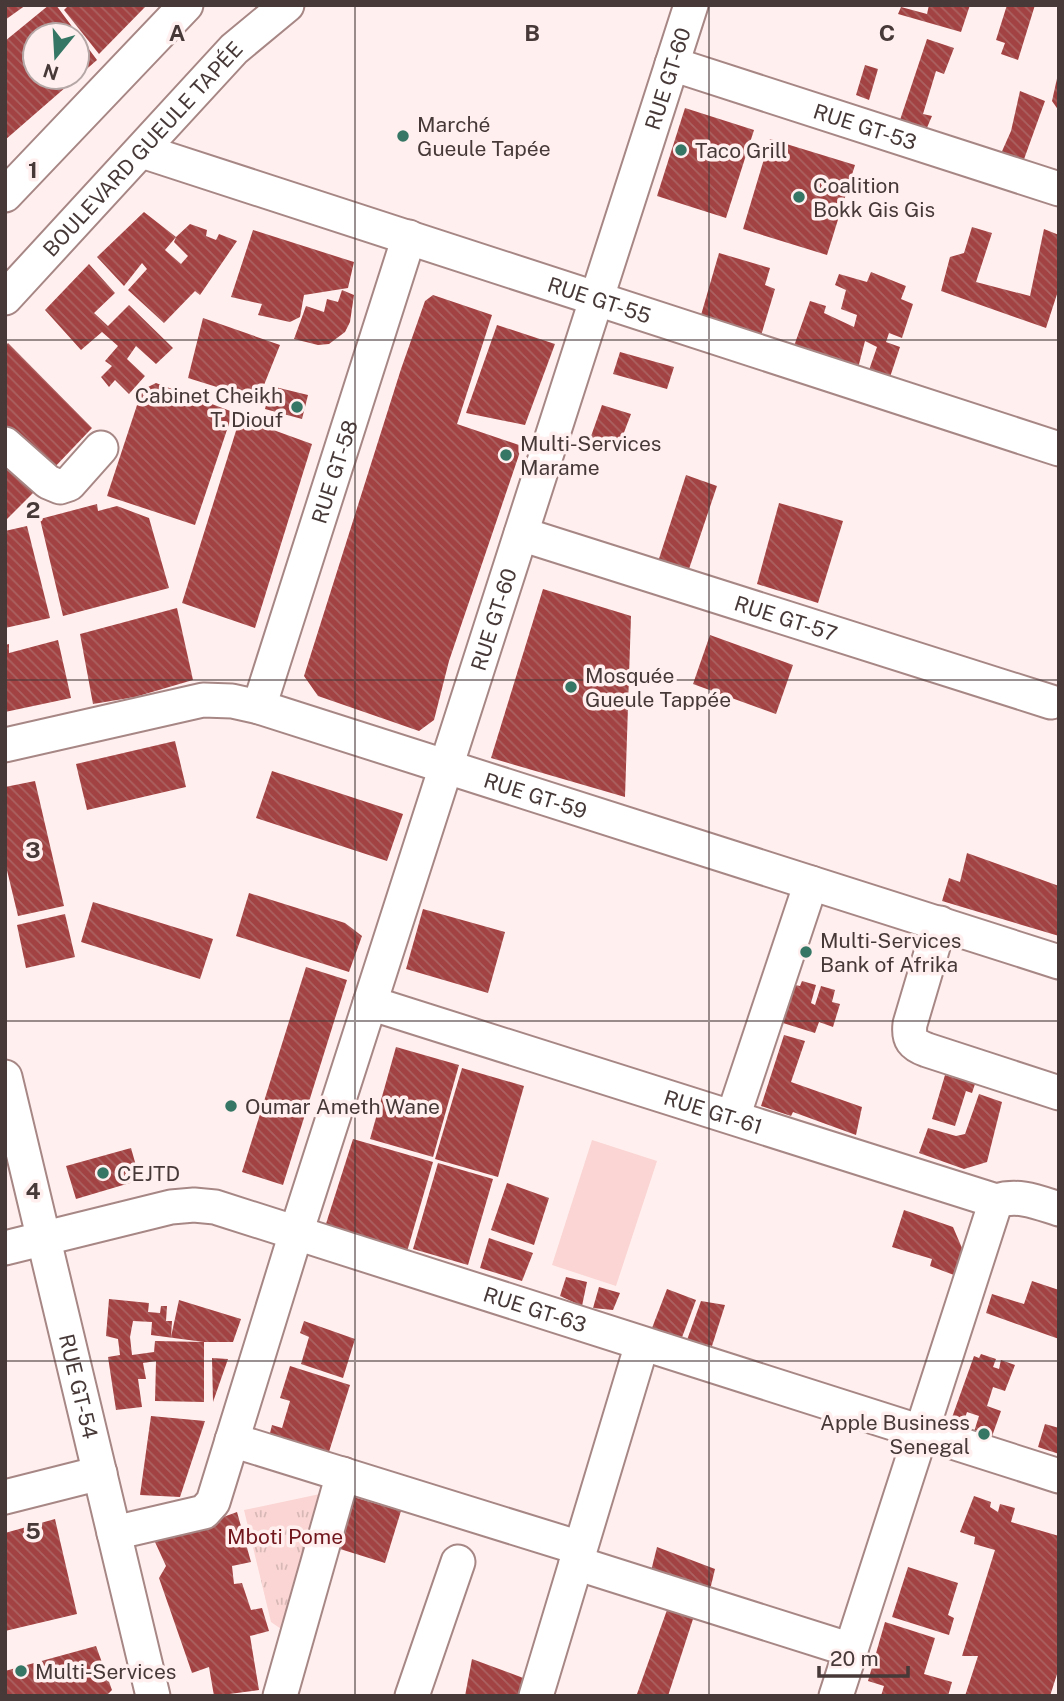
<svg xmlns="http://www.w3.org/2000/svg" width="1064" height="1701" font-family="'Public Sans',sans-serif">
<style>
.park{fill:url(#park-tufts)}
.garden{fill:#fad5d3}
.building{fill:url(#building-back-hatch);fill-rule:evenodd}
.lines{fill:none;stroke-linecap:round;stroke-linejoin:round}
.minor-casing{stroke:#a78785;stroke-width:37}
.minor{stroke:#fff;stroke-width:33}
.grid{fill:none;stroke:#473938;stroke-width:2;stroke-opacity:0.55}
.poi-dot{fill:#357665;stroke:#fff0ef;stroke-width:2.5}
.labels{text-anchor:middle;dominant-baseline:central;stroke-width:7;stroke-linejoin:round;paint-order:stroke}
.street-label{font-size:21px;fill:#473938;stroke:#fff0ef}
.poi-label{font-size:21px;fill:#473938;stroke:#fff0ef;text-anchor:start}
.park-label{font-size:21px;fill:#72161d;stroke:#fff0ef}
.grid-label{font-size:23px;text-anchor:middle;font-weight:bold;fill:#473938;stroke:#fff0ef;stroke-width:7;stroke-linejoin:round;paint-order:stroke}
</style>
<defs>
<pattern id="park-tufts" width="24" height="20" patternUnits="userSpaceOnUse" patternTransform="scale(1.75)"><rect width="24" height="20" fill="#fad5d3"/><path d="M3 7l-1-3M5 7V3M7 7l1-3M15 17l-1-3M17 17v-4M19 17l1-3" fill="none" stroke="#d8b8b6"/></pattern>
<pattern id="building-back-hatch" width="6" height="6" patternUnits="userSpaceOnUse" patternTransform="scale(1.75)"><rect width="6" height="6" fill="#a24242"/><path d="M-1 5l2 2M0 0l6 6M5-1l2 2" fill="none" stroke="#ac6262"/></pattern>
</defs>
<rect width="100%" height="100%" fill="#fff0ef"/>
<polygon class="park" points="334,1491 294,1638 271,1622 244,1510"/>
<polygon class="garden" points="592,1140 657,1161 616,1286 552,1265"/>
<g class="building">
<polygon points="5,5 26,5 5,20"/>
<path d="M49,5h7l41,55 -92,80v-99zM35,35h42v42h-42z"/>
<polygon points="69,5 147,5 99,54 64,10"/>
<polygon points="929,5 970,5 961,32 898,14 901,7 927,14"/>
<polygon points="1007,5 1035,5 1018,60 1001,54 1005,43 996,40"/>
<polygon points="927,39 954,48 944,74 936,71 923,114 932,116 926,130 899,123"/>
<polygon points="865,65 878,69 869,100 856,95"/>
<polygon points="1058,74 1059,74 1059,111 1052,101"/>
<polygon points="1020,91 1045,101 1023,162 999,158 1011,131"/>
<polygon points="685,108 754,130 726,218 657,196"/>
<polygon points="770,139 855,165 827,255 743,229"/>
<path d="M144,212l32,25 14,-13 17,6 -1,6 10,4 3,-6 18,7 -37,54 -5,-4 -31,32 -36,-33 19,-21 -5,-6 -18,23 -27,-29zM176,237l-2,5 14,14 -7,8 -16,-14z"/>
<polygon points="972,227 992,233 976,282 1030,296 1044,229 1059,235 1059,288 1046,328 941,291 950,257 964,253"/>
<polygon points="253,230 354,262 348,288 304,295 300,317 290,322 258,315 262,304 231,297"/>
<polygon points="719,253 770,268 765,285 775,289 760,339 699,322"/>
<polygon points="89,264 115,293 94,313 108,326 129,305 173,348 156,364 136,346 127,359 145,376 129,394 115,380 109,387 101,377 112,366 105,361 118,346 102,332 81,350 45,310"/>
<polygon points="871,272 906,286 901,299 913,304 902,338 889,333 886,342 900,347 889,380 868,373 877,347 865,341 858,368 794,346 810,301 826,306 824,313 854,327 857,315 841,309 846,290 835,285 839,274 867,282"/>
<polygon points="342,290 354,295 350,322 345,332 329,344 318,345 294,339 306,306 324,312 327,299 338,302"/>
<polygon points="433,295 492,315 457,424 522,446 449,661 434,720 419,731 318,696 304,676 401,369 425,301"/>
<polygon points="203,318 280,345 258,400 188,378"/>
<polygon points="497,325 555,344 525,425 466,413"/>
<polygon points="8,343 92,428 52,470 5,425 5,346"/>
<polygon points="620,352 674,367 667,389 613,374"/>
<polygon points="156,383 233,412 195,525 107,496 142,390"/>
<polygon points="271,386 308,395 302,419 265,409"/>
<polygon points="602,405 631,414 620,443 589,442"/>
<polygon points="240,418 312,444 255,628 182,603"/>
<polygon points="5,454 40,486 5,521"/>
<polygon points="686,475 717,486 688,572 655,571"/>
<polygon points="779,503 843,521 818,603 757,584"/>
<polygon points="97,504 98,511 117,506 149,518 169,588 63,616 40,519"/>
<polygon points="27,526 50,618 5,628 5,531"/>
<polygon points="543,589 631,616 625,797 491,758"/>
<polygon points="177,608 193,680 135,697 93,704 80,634"/>
<polygon points="710,635 793,665 776,714 693,684"/>
<polygon points="58,640 71,698 5,712 5,645 9,644 9,653"/>
<polygon points="175,741 186,787 87,810 76,764"/>
<polygon points="272,771 403,814 387,861 256,818"/>
<polygon points="35,781 64,906 18,916 5,862 5,787"/>
<polygon points="967,853 1059,886 1059,936 942,901 949,878 960,882"/>
<polygon points="249,893 345,923 362,936 349,972 236,936"/>
<polygon points="93,902 213,939 200,979 81,942"/>
<polygon points="423,909 505,932 488,993 406,969"/>
<polygon points="65,914 75,957 26,968 17,925"/>
<polygon points="306,967 347,980 283,1185 242,1172"/>
<polygon points="802,981 816,985 811,1003 815,1005 821,986 835,990 832,1002 840,1004 833,1027 819,1022 815,1033 783,1023 795,985 800,986"/>
<polygon points="784,1035 805,1041 791,1082 862,1107 856,1135 793,1112 791,1116 761,1106"/>
<polygon points="396,1047 459,1065 433,1157 370,1139"/>
<polygon points="462,1068 524,1086 498,1177 435,1159"/>
<polygon points="945,1075 975,1084 972,1093 966,1091 955,1126 932,1119"/>
<polygon points="979,1094 1002,1102 987,1162 964,1169 919,1153 928,1128 956,1136 965,1134"/>
<polygon points="353,1139 433,1162 406,1255 324,1230"/>
<polygon points="131,1148 140,1180 76,1199 66,1166"/>
<polygon points="438,1163 493,1179 468,1265 413,1249"/>
<polygon points="507,1183 549,1198 534,1245 491,1230"/>
<polygon points="904,1210 953,1227 962,1248 954,1275 930,1266 932,1259 892,1247"/>
<polygon points="489,1238 533,1253 522,1281 480,1268"/>
<polygon points="566,1277 587,1282 582,1306 560,1296"/>
<polygon points="1032,1281 1059,1290 1059,1339 986,1313 992,1294 1024,1304"/>
<polygon points="599,1287 620,1293 613,1310 593,1308"/>
<polygon points="667,1289 696,1300 681,1340 652,1328"/>
<polygon points="109,1299 149,1303 148,1312 160,1313 161,1306 167,1306 166,1321 172,1321 171,1337 179,1300 241,1319 233,1342 204,1342 151,1335 152,1322 133,1321 130,1337 132,1355 154,1352 155,1341 204,1342 204,1402 155,1401 156,1361 143,1363 146,1379 138,1379 142,1407 116,1410 108,1357 120,1355 118,1339 106,1336"/>
<polygon points="701,1301 725,1305 712,1346 687,1340"/>
<polygon points="304,1321 355,1339 343,1378 301,1364 309,1337 300,1333"/>
<polygon points="981,1354 996,1359 993,1367 999,1369 1001,1360 1015,1365 1005,1391 993,1387 987,1406 1001,1411 990,1442 973,1435 979,1416 967,1412 962,1427 950,1423 974,1356 979,1358"/>
<polygon points="212,1358 228,1359 213,1402"/>
<polygon points="290,1366 350,1385 328,1455 269,1437 272,1425 282,1428 290,1401 280,1398"/>
<polygon points="151,1416 205,1421 180,1497 140,1495"/>
<polygon points="1045,1424 1059,1428 1059,1454 1038,1447"/>
<polygon points="340,1493 401,1511 385,1563 324,1544"/>
<polygon points="974,1496 991,1502 990,1507 998,1512 1000,1504 1015,1508 1011,1522 1059,1536 1059,1668 1050,1696 965,1696 978,1656 962,1656 995,1550 974,1544 975,1537 960,1532"/>
<polygon points="237,1512 251,1562 232,1566 234,1584 242,1583 251,1610 262,1608 269,1631 250,1636 259,1690 214,1696 209,1667 192,1673 159,1578 166,1566 155,1542"/>
<polygon points="55,1519 77,1614 5,1631 5,1533"/>
<polygon points="657,1547 715,1569 709,1594 649,1579"/>
<polygon points="908,1567 958,1583 948,1615 954,1618 949,1635 892,1617"/>
<polygon points="667,1610 693,1619 668,1696 639,1696 637,1694"/>
<polygon points="885,1622 935,1638 924,1674 952,1682 948,1696 881,1696 884,1686 868,1681"/>
<polygon points="96,1646 112,1690 106,1696 5,1696 5,1671"/>
<polygon points="472,1659 534,1682 527,1696 465,1696"/>
</g>
<g class="lines">
<g class="minor-casing">
<g id="minor">
<path id="s1" d="M672,64l387,125"/>
<path id="s2" d="M142,151l917,298"/>
<polyline points="5,195 186,5"/>
<path id="s3" d="M5,298l229,-249 53,-44"/>
<polyline points="5,444 48,482 60,487 69,484 101,448"/>
<path id="s4" d="M521,534l530,168"/>
<path id="s5" d="M259,707l150,-470"/>
<path id="s6" d="M5,745l198,-45 29,1 27,6 800,255"/>
<path d="M940,923l-30,101c-2,16 3,21 17,26l132,43"/>
<path id="s7" d="M370,1003l626,198c23,-7 41,1 63,8"/>
<path id="s8" d="M5,1077l148,619"/>
<polyline points="733,1117 811,883"/>
<path id="s9" d="M5,1248l166,-41 23,-2 21,2 844,269"/>
<polyline points="232,1440 580,1548"/>
<polyline points="5,1497 100,1473"/>
<path id="s10" d="M114,1533l90,-21 9,-10 83,-269 395,-1228"/>
<polyline points="576,1563 851,1650"/>
<polyline points="280,1696 343,1474"/>
<polyline points="412,1696 458,1562"/>
<polyline points="536,1696 642,1344"/>
<polyline points="836,1696 996,1201"/>
</g>
</g>
<use href="#minor" class="minor"/>
</g>
<path class="grid" d="M355,5v1691M709,5v1691M5,340h1054M5,680h1054M5,1021h1054M5,1361h1054"/>
<g class="poi-dot">
<circle cx="403" cy="136" r="7"/>
<circle cx="681" cy="150" r="7"/>
<circle cx="799" cy="197" r="7"/>
<circle cx="297" cy="407" r="7"/>
<circle cx="506" cy="455" r="7"/>
<circle cx="571" cy="687" r="7"/>
<circle cx="806" cy="952" r="7"/>
<circle cx="231" cy="1106" r="7"/>
<circle cx="103" cy="1173" r="7"/>
<circle cx="984" cy="1434" r="7"/>
<circle cx="21" cy="1671" r="7"/>
</g>
<g class="labels">
<g class="street-label">
<text stroke="none"><textPath href="#s10" startOffset="1600">RUE GT-60</textPath></text>
<text stroke="none"><textPath href="#s1" startOffset="203">RUE GT-53</textPath></text>
<text stroke="none"><textPath href="#s3" startOffset="203">BOULEVARD GUEULE TAPÉE</textPath></text>
<text stroke="none"><textPath href="#s2" startOffset="481">RUE GT-55</textPath></text>
<text stroke="none"><textPath href="#s5" startOffset="247">RUE GT-58</textPath></text>
<text stroke="none"><textPath href="#s4" startOffset="278">RUE GT-57</textPath></text>
<text stroke="none"><textPath href="#s10" startOffset="1032">RUE GT-60</textPath></text>
<text stroke="none"><textPath href="#s6" startOffset="550">RUE GT-59</textPath></text>
<text stroke="none"><textPath href="#s7" startOffset="360">RUE GT-61</textPath></text>
<text stroke="none"><textPath href="#s9" startOffset="551">RUE GT-63</textPath></text>
<text stroke="none"><textPath href="#s8" startOffset="318">RUE GT-54</textPath></text>
</g>
<g class="poi-label">
<text x="417" y="124">Marché<tspan x="417" dy="24">Gueule Tapée</tspan></text>
<text x="695" y="150">Taco Grill</text>
<text x="813" y="185">Coalition<tspan x="813" dy="24">Bokk Gis Gis</tspan></text>
<text x="283" y="395" text-anchor="end">Cabinet Cheikh<tspan x="283" dy="24">T. Diouf</tspan></text>
<text x="520" y="443">Multi-Services<tspan x="520" dy="24">Marame</tspan></text>
<text x="585" y="675">Mosquée<tspan x="585" dy="24">Gueule Tappée</tspan></text>
<text x="820" y="940">Multi-Services<tspan x="820" dy="24">Bank of Afrika</tspan></text>
<text x="245" y="1106">Oumar Ameth Wane</text>
<text x="117" y="1173">CEJTD</text>
<text x="970" y="1422" text-anchor="end">Apple Business<tspan x="970" dy="24">Senegal</tspan></text>
<text x="35" y="1671">Multi-Services</text>
</g>
<g class="park-label">
<text x="285" y="1536">Mboti Pome</text>
</g>
</g>
<g class="grid-label">
<text x="177" y="41">A</text>
<text x="532" y="41">B</text>
<text x="887" y="41">C</text>
<text x="33" y="178">1</text>
<text x="33" y="518">2</text>
<text x="33" y="858">3</text>
<text x="33" y="1199">4</text>
<text x="33" y="1539">5</text>
</g>
<rect width="1064" height="1701" fill="none" stroke="#473938" stroke-width="14"/>
<g transform="translate(56 56) rotate(198)"><circle r="33" fill="#fff0ef" stroke="#b5a7a6" stroke-width="2"/>
<path d="M0-5L12 26L0 18L-12 26Z" fill="#357665"/>
<text y="-10" font-size="19" font-weight="bold" text-anchor="middle" fill="#473938">N</text>
</g>
<path d="M819 1666v10h89v-10" fill="none" stroke="#473938" stroke-width="3.5"/>
<text x="830" y="1666" font-size="21" fill="#473938" stroke="#fff0ef" stroke-width="5" paint-order="stroke">20 m</text>
</svg>
